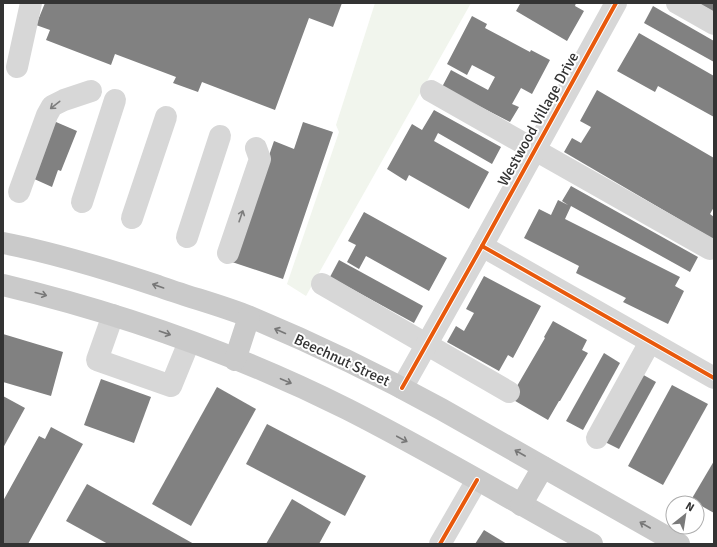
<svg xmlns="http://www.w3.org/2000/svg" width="717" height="547" font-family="Signika,sans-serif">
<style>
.green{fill:#f1f5ed}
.building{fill:#818181}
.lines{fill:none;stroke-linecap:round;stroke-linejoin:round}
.minor{stroke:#d7d7d7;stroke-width:22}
.major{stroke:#cacaca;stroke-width:22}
.cycleway-casing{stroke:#fff;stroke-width:6}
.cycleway{stroke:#e8590c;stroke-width:4}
.oneway{stroke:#7d7d7d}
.oneway2{stroke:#777}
.labels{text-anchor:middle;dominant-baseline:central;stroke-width:4;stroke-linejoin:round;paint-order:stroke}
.street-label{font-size:15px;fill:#333;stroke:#fff}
</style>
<rect width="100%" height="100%" fill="#fff"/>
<polygon class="green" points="375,3 471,3 306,296 287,284 339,132 336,125"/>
<g class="building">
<polygon points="45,3 342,3 333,27 309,18 275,110 202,82 198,92 173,83 176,77 115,54 111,65 46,40 50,30 36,25"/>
<polygon points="518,3 576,3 575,6 584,11 567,41 516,11 520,4"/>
<polygon points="698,3 714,3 714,12"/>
<polygon points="653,6 714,41 714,62 644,23"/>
<polygon points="472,16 487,24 485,28 530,52 531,50 550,60 532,94 521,88 512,104 519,107 510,122 442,87 451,70 488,90 495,77 472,65 467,75 447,64"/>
<polygon points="639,33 714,76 714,117 658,86 655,92 617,71"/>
<polygon points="597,90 714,158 714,207 710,214 714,217 713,239 564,152 572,138 581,143 591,127 580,121"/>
<polygon points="434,110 501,147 492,164 438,133 434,141 489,172 469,209 409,175 406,181 387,169 412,124 422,130"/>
<polygon points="49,119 77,131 61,171 58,170 52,187 32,178"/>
<polygon points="303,122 333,132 283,279 232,262 274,141 294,149"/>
<polygon points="571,186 698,257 690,272 571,206 565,219 680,277 675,286 684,291 668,324 623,302 626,298 576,273 579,266 524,238 539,209 551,215 558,200 568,205 562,201"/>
<polygon points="364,212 447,258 429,291 366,256 359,269 347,262 356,245 348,241"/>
<polygon points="339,260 423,306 414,323 330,277"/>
<polygon points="484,276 541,306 513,358 508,355 499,371 447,342 456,326 464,331 474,313 466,309"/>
<polygon points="553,321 587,340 582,350 588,353 560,401 559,401 548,420 510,398 545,338 544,337"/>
<polygon points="3,334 63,352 51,396 3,382"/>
<polygon points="604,353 620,363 583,430 566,421"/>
<polygon points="640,373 656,382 619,449 603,441"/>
<polygon points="101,379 151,397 134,443 84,425"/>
<polygon points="672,385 708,404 663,485 628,466"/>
<polygon points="217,387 256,409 191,526 152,504"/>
<polygon points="3,396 25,408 3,448"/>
<polygon points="267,424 366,476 345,516 246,464"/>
<polygon points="51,427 83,444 28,544 3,544 3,501 39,436 45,439"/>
<polygon points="714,461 714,513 691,500"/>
<polygon points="87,484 194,544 108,544 66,521"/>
<polygon points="292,499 331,522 319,544 266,544"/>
<polygon points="484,530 507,544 475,544"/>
</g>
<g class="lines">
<g class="minor">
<polyline points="677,3 714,24"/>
<polyline points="17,67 31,3"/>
<polyline points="431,91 710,249"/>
<polyline points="19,192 47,115 52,106 64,100 91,91"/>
<polyline points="82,202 115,100"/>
<polyline points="132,218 166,117"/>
<polyline points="187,237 220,136"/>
<polyline points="482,246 714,378"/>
<polyline points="228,253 260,159 256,148"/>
<polyline points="322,284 509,392"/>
<polyline points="113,315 97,360 171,386 189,342"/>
<polyline points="402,388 482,246 616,3"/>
<polyline points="597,438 650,342"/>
<polyline points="440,544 477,480"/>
</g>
<g class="major">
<path d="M3,243c52,10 104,26 155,43 30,11 62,19 92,31 65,27 129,58 191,92l238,135"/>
<path d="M3,285c117,28 236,70 344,124 83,42 163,90 245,135"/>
<polyline points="235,360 249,317"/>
<polyline points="521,505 543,467"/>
</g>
<g class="cycleway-casing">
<g id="cycleway">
<polyline points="482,246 714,378"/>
<polyline points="402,388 482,246 616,3"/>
<polyline points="440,544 477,480"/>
</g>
</g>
<use href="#cycleway" class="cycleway"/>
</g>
<defs><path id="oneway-shaft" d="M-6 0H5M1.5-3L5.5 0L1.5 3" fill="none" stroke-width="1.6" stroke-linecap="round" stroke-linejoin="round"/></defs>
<g class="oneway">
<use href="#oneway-shaft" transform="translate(55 105) rotate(142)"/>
<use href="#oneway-shaft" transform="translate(241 216) rotate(-71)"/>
</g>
<g class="oneway2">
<use href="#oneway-shaft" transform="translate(158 286) rotate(-161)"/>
<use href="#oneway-shaft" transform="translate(41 294) rotate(15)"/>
<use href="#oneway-shaft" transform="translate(280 331) rotate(-156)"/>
<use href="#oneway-shaft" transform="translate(165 333) rotate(19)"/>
<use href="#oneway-shaft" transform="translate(286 381) rotate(23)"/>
<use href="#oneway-shaft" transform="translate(402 439) rotate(28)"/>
<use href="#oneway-shaft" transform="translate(520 453) rotate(-150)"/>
<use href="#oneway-shaft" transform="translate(645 525) rotate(-150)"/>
</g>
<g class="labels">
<g class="street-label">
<text transform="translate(538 119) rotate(-61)">Westwood Village Drive</text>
<text transform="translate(342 360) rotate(25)">Beechnut Street</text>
</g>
</g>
<rect width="717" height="547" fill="none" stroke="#333333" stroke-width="8"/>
<g transform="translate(685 515) rotate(30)"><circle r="19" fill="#ffffff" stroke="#adadad"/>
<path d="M0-3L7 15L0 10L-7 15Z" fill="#7a7a7a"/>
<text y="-6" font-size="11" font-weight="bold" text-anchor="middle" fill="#333333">N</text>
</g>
</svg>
